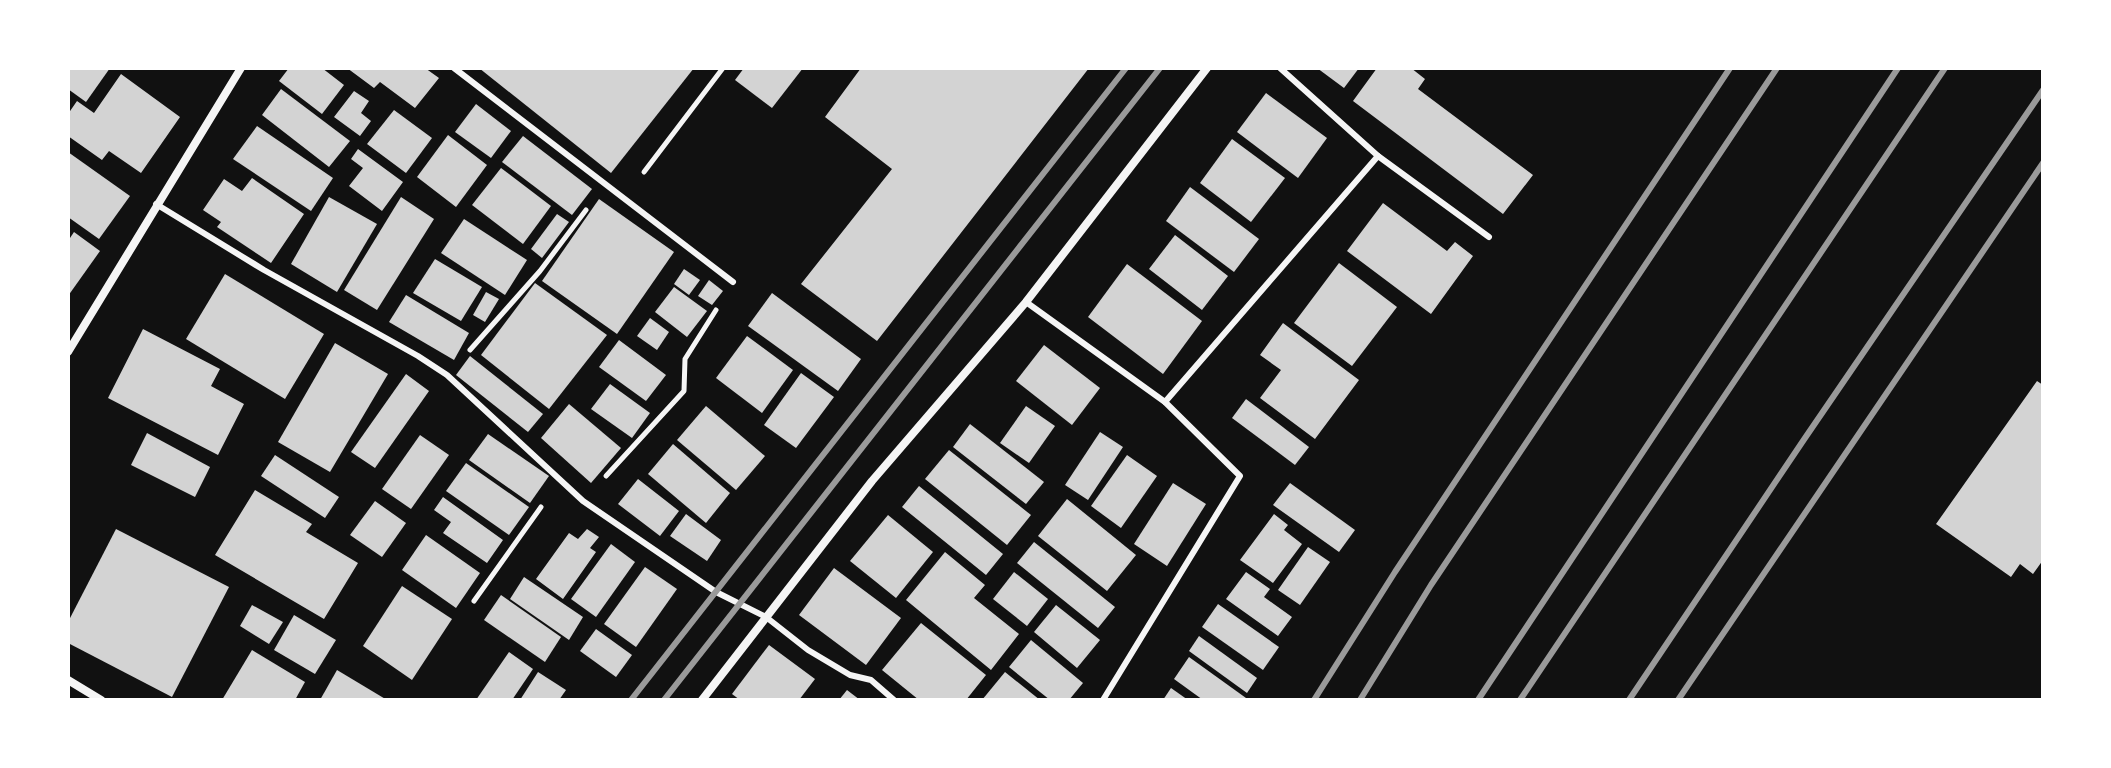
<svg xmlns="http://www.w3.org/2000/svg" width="2111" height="768" font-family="'Open Sans',sans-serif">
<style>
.building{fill:#d3d3d3}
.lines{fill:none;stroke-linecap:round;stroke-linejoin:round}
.path{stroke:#f5f5f5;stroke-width:5}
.service{stroke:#f5f5f5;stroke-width:6}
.minor{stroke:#f5f5f5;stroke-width:8}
.rail{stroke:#9a9a9a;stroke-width:6}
</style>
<rect width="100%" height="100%" fill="#111"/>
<g class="building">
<polygon points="70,68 110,68 86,102 68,89"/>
<polygon points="289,68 322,68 344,85 322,114 279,81"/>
<polygon points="347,68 425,68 439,78 415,108 380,82 374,88"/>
<polygon points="479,68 694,68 611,173"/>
<polygon points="744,68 803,68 772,108 735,80"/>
<polygon points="861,68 1089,68 877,341 801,284 892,169 825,117"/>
<polygon points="1317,68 1359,68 1344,88"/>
<polygon points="1377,68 1411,68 1425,79 1418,89 1533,175 1503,214 1353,101"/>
<polygon points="121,74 180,117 141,173 109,151 102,160 68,136 68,114 77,101 94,113"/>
<polygon points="281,89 350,141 329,167 262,115"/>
<polygon points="354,91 369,101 361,113 371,121 360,136 334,117"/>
<polygon points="1266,93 1327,138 1298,178 1237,132"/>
<polygon points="476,104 511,131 491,158 455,132"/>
<polygon points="394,110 432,138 406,173 367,144"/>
<polygon points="257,126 333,178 311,211 233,159"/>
<polygon points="448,135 487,165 456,207 417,177"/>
<polygon points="523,136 592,189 572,215 502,162"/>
<polygon points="1232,139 1285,178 1251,222 1200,183"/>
<polygon points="358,149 403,182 382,211 349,186 363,168 351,159"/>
<polygon points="68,152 130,196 99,239 68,217"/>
<polygon points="501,168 551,206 523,244 472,205"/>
<polygon points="252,178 304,214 271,263 217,227 221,222 203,210 224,179 242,191"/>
<polygon points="1190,187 1259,239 1234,272 1166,221"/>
<polygon points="329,197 377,224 337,292 291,264"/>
<polygon points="401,197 434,219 377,310 344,290"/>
<polygon points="599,199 674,252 617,334 542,281"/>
<polygon points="1383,203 1447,251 1455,242 1473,256 1431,314 1347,251"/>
<polygon points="557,214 569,222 542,258 531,249"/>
<polygon points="464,219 527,260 505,295 441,253"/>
<polygon points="74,232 100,251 68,296 68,241"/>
<polygon points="1175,235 1228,276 1202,310 1149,269"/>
<polygon points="435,259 482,287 461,321 413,293"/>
<polygon points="1339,263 1397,307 1352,366 1294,323"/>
<polygon points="1127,264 1202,321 1163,374 1088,317"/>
<polygon points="684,269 700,280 689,295 674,284"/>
<polygon points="225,274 324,334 285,399 186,339"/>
<polygon points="709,280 723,291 712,305 698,296"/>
<polygon points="535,283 607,335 549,409 481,355"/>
<polygon points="674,287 707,311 687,337 655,312"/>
<polygon points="486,292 499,299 485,322 473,315"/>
<polygon points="772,293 861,359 838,391 748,326"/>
<polygon points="406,295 469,333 454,360 389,322"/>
<polygon points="650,318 669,332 657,350 637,336"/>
<polygon points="1283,323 1359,380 1315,439 1260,398 1281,370 1260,355"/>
<polygon points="143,329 220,369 211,386 244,404 218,455 108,398"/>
<polygon points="747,336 793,370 762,413 716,378"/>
<polygon points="619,340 666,375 646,401 599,367"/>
<polygon points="335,343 388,374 330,472 278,442"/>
<polygon points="1044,345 1100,388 1072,425 1016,381"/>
<polygon points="470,356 543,414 528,432 456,375"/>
<polygon points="801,373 834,397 796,448 764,425"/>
<polygon points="406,374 429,391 375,468 351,452"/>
<polygon points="2037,381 2043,385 2043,560 2033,574 2020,564 2011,577 1936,524"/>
<polygon points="610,384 650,413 632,438 591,409"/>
<polygon points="1246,399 1309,447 1295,465 1232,418"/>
<polygon points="569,404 621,448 591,483 541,438"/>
<polygon points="706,406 765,456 736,490 677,440"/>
<polygon points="1026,406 1055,426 1029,463 1000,443"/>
<polygon points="970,424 1044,482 1026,504 953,447"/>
<polygon points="1100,432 1123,447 1088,500 1065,485"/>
<polygon points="147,433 210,467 195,497 131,465"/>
<polygon points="488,434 549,476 530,503 469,460"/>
<polygon points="420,435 449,455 411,509 382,489"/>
<polygon points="673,444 730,493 706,523 648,474"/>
<polygon points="949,450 1031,515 1007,545 925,479"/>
<polygon points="275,455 339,497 325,518 261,476"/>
<polygon points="1127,455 1157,476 1121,528 1091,506"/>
<polygon points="466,463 529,507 509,535 446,491"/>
<polygon points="638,479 679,511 660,536 618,504"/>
<polygon points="1173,483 1206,504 1167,566 1134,544"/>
<polygon points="1290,483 1355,530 1339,552 1273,505"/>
<polygon points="919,486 1003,554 986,575 902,507"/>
<polygon points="255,490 312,524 306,532 358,563 324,619 215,555"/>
<polygon points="443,497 503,540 487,563 443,533 451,522 434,510"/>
<polygon points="1067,499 1136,555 1107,591 1038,536"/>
<polygon points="375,501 406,523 382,557 350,535"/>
<polygon points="686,514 721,540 707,561 670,536"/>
<polygon points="1274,514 1288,525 1284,530 1302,544 1273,583 1240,560"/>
<polygon points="888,515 933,552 896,598 850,561"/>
<polygon points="116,529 229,587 172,697 68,643 68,622"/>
<polygon points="587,529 599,537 590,548 596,552 563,599 536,579 569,533 578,539"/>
<polygon points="426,535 480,573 456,608 402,570"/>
<polygon points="1034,542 1115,607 1098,628 1017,563"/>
<polygon points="611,544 635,562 596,617 571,599"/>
<polygon points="1308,547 1330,562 1300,605 1278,590"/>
<polygon points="945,552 985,585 974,598 1019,634 991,670 906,600"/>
<polygon points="645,567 677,589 636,647 604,624"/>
<polygon points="834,568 901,618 866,665 799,615"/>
<polygon points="1014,572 1048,599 1027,626 993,599"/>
<polygon points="1246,572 1270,589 1264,597 1292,617 1278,636 1226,599"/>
<polygon points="524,577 583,617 569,640 510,599"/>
<polygon points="402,586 452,619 412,680 363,646"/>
<polygon points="501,595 561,637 545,662 484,620"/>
<polygon points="1218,604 1279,647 1263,670 1202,627"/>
<polygon points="252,605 283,622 269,644 240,626"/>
<polygon points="1056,605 1100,640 1077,668 1034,632"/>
<polygon points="294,615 336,640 315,674 274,650"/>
<polygon points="921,623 986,675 966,700 919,700 882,670"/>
<polygon points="596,629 632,655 616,677 580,651"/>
<polygon points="1199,636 1257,678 1247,693 1189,651"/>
<polygon points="1031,640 1083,683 1069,700 1050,700 1009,667"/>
<polygon points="769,645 815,679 799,700 740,700 732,694"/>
<polygon points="252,650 305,682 295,700 222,700"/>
<polygon points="509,652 533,669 512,700 476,700"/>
<polygon points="1189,657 1246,698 1244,700 1203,700 1174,679"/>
<polygon points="337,670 387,700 320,700"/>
<polygon points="538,672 566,690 559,700 520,700"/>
<polygon points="1005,672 1040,700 982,700"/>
<polygon points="1171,688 1188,700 1163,700"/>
<polygon points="847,690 860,700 839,700"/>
</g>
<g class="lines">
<g class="path">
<polyline points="644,172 723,68"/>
<polyline points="470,350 540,271 586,210"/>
<polyline points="606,476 684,391 685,359 716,310"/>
<polyline points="474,601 541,507"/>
</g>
<g class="service">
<polyline points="454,68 733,282"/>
<polyline points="1280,68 1378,156 1489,237"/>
<polyline points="156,204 264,270 418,356 447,375 583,501 716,592 766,617 808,650 850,675 871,680 894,700"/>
<polyline points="1026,302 1165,402 1240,476 1103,700"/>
<polyline points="1165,402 1378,156"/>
</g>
<g class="minor">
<polyline points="68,352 241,68"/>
<polyline points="68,680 101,700"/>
<polyline points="702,700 872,481 1026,302 1207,68"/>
</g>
<g class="rail">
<polyline points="631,700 1126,68"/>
<polyline points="664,700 1160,68"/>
<polyline points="1314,700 1395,572 1730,68"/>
<polyline points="1360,700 1431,585 1777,68"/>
<polyline points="1478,700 1898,68"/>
<polyline points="1520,700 1945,68"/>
<polyline points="1629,700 1805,438 2043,90"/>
<polyline points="1678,700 2043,163"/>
</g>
</g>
<rect width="2111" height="768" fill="none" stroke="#ffffff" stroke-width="140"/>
</svg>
